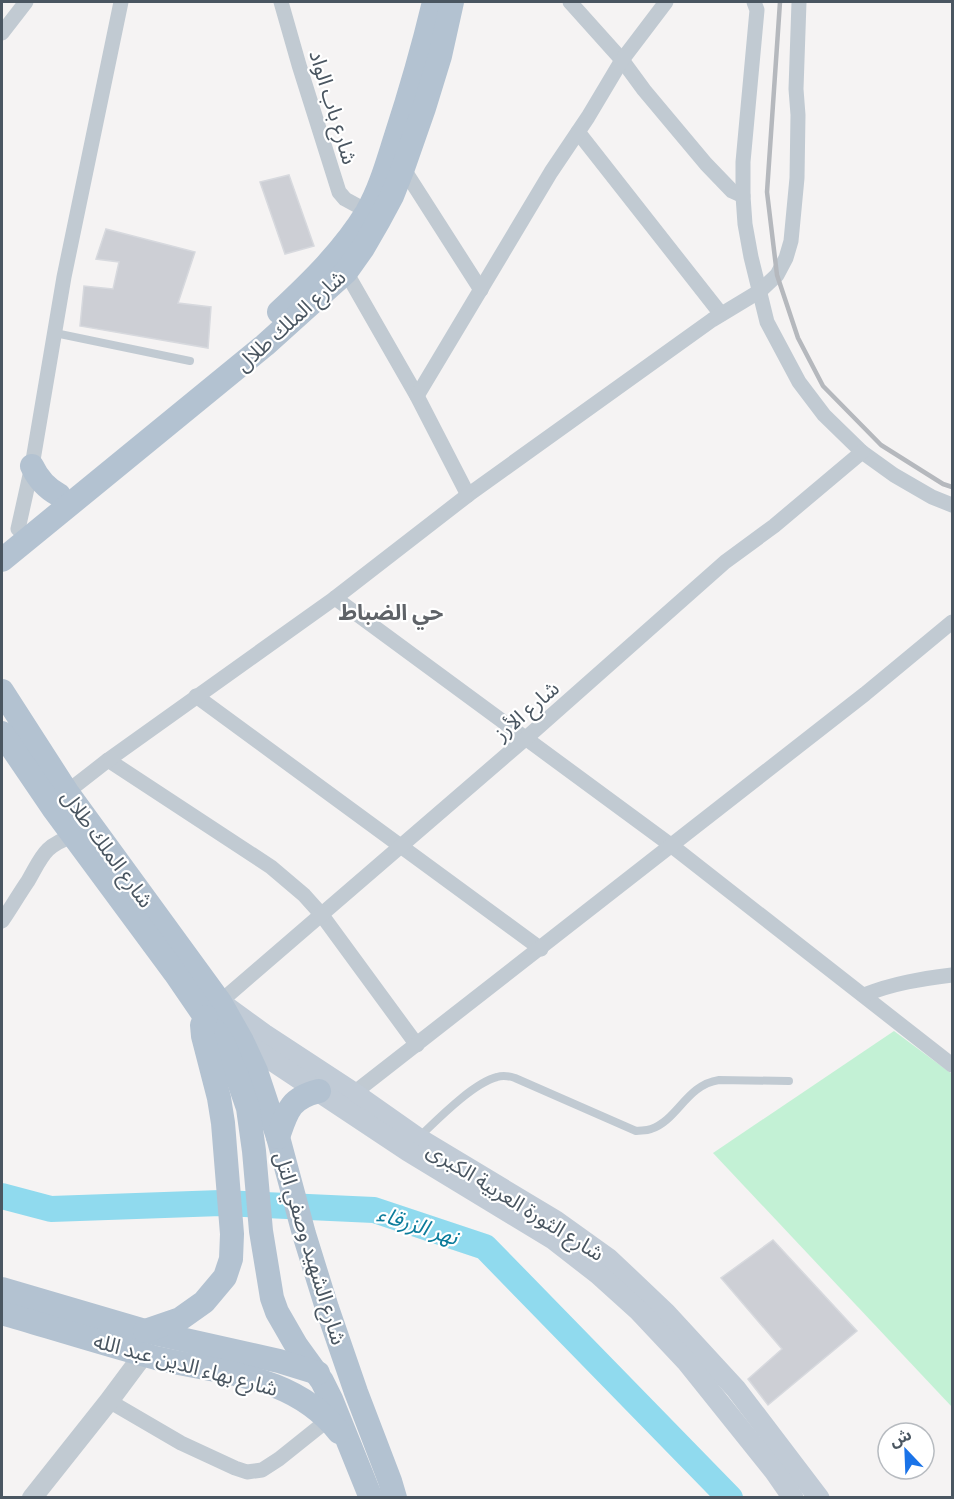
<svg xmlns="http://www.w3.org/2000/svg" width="954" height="1499" font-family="'Titillium Web','Noto Sans Arabic',sans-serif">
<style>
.green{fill:#c3f1d5}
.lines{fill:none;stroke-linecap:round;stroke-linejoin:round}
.river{stroke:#90daee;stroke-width:26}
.building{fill:#cdcfd5;stroke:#d7d9de;stroke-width:1.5}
.service{stroke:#c1cad2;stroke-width:8}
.minor{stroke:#c1cad2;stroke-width:15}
.tertiary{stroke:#c1cad2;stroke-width:20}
.secondary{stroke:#c1cbd6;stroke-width:21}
.primary{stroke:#b3c2d1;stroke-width:24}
.rail{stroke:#b5b8bd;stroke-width:4.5}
.labels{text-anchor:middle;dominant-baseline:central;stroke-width:4.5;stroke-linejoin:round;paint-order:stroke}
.street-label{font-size:21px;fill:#4a5661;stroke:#fff}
.neighbourhood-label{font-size:22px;font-weight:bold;fill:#5f6368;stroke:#fff}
.water-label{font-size:22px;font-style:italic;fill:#0c7c9b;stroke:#fff}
</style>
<rect width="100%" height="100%" fill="#f5f3f3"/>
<polygon class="green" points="894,1031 952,1074 952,1407 713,1153"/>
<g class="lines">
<polyline class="river" points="2,1196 51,1209 221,1203 374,1210 485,1247 730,1498"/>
</g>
<g class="building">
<polygon points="289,175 314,246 285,254 260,182"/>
<polygon points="106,229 195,252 178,303 211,307 208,348 80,326 84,286 113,289 119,262 96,259"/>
<polygon points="773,1240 857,1331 768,1405 748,1379 782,1349 721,1278"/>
</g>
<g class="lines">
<g class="service">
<polyline points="55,333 190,361"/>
<path d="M419,1137c18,-17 54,-54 78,-60 6,-2 12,-1 18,1l121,53c5,-1 10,0 15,-2 27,-9 35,-44 68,-49l70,1"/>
</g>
<g class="minor">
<polyline points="281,2 299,65 339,192 345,199 367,211"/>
<polyline points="570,2 622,60 644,90 706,164 732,191 743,196"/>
<polyline points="754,2 757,10 743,162 743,196 745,224 751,257 767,322 799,382 824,415 862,452 894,475 932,497 952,505"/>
<polyline points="2,33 26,2"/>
<polyline points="578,132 721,314"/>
<polyline points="403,168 481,290"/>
<polyline points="346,272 417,396 468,495"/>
<polyline points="417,396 551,172 588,117 622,60 666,2"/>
<polyline points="18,529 32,466 64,277 121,2"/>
<polyline points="335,598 672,846 952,1065"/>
<polyline points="196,696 541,949"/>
<polyline points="108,760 271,867 304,895 321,914 417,1045"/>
<polyline points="67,792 108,760 335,598 468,495 712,320 760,291 777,275 786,258 791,241 797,178 798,115 796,89 799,2"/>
<path d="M2,921c9,-13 17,-27 26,-40 14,-24 16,-36 46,-45"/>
<path d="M864,995c30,-12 57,-16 88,-20"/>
<polyline points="220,1002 525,739 725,562 774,526 862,452"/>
<polyline points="354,1093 865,694 952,622"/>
<polyline points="109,1401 181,1443 235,1468 247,1472 262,1470 279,1459 329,1419"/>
</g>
<polyline class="tertiary" points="32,1498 109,1401 144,1354"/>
<g class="secondary">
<polyline points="220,1002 264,1034 354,1093 418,1138 556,1221 609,1259 666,1313 736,1389 819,1498"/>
<polyline points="238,1038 408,1151 553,1239 598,1274 639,1311 686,1361 775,1472 793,1498"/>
</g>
<g class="primary">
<path d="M279,312c32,-30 65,-62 88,-100 13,-23 20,-48 28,-73 15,-46 28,-91 39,-137"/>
<path d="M32,466c6,13 14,22 27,29"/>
<polyline points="2,560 265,345 346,272 363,248 378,222 392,196 403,168 424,108 440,56 452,2"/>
<polyline points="2,691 67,792 220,1002 242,1041 256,1071 278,1137 304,1234 327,1308 356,1392 390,1481 395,1498"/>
<polyline points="2,733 53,808 175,973 223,1043 237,1076 248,1108 254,1151 261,1231 272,1298 277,1312 296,1345 322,1381 331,1399 371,1498"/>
<path d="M278,1137c9,-26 12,-39 41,-46"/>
<polyline points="2,1289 145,1331 279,1361 318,1373"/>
<path d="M2,1313c51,15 102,31 154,45 67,16 137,16 183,74"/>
<polyline points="145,1331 180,1319 204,1302 225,1277 231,1259 232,1234 223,1123 219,1098 203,1036 202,1025 206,1017"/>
</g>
<polyline class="rail" points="780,2 767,192 777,275 798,338 823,386 881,445 943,484 952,487"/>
</g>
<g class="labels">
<g class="street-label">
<text transform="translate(334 107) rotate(73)">شارع باب الواد</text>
<text transform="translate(290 320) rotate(-42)">شارع الملك طلال</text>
<text transform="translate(526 710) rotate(-41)">شارع الأرز</text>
<text transform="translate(108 848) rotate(54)">شارع الملك طلال</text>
<text transform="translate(516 1201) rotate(32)">شارع الثورة العربية الكبرى</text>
<text transform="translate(311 1248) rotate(73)">شارع الشهيد وصفي التل</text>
<text transform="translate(186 1364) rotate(15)">شارع بهاء الدين عبد الله</text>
</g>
<g class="neighbourhood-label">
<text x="391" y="612">حي الضباط</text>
</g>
<g class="water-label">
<text transform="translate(418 1225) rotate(18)">نهر الزرقاء</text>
</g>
</g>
<rect width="954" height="1499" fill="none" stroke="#4a5661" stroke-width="6"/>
<g transform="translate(906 1451) rotate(337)"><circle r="28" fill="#ffffff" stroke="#b7bbc0" stroke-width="1.5"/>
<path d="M0-4.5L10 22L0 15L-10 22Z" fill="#1a73e8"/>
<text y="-9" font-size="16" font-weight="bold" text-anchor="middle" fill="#4a5661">ش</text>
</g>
</svg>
